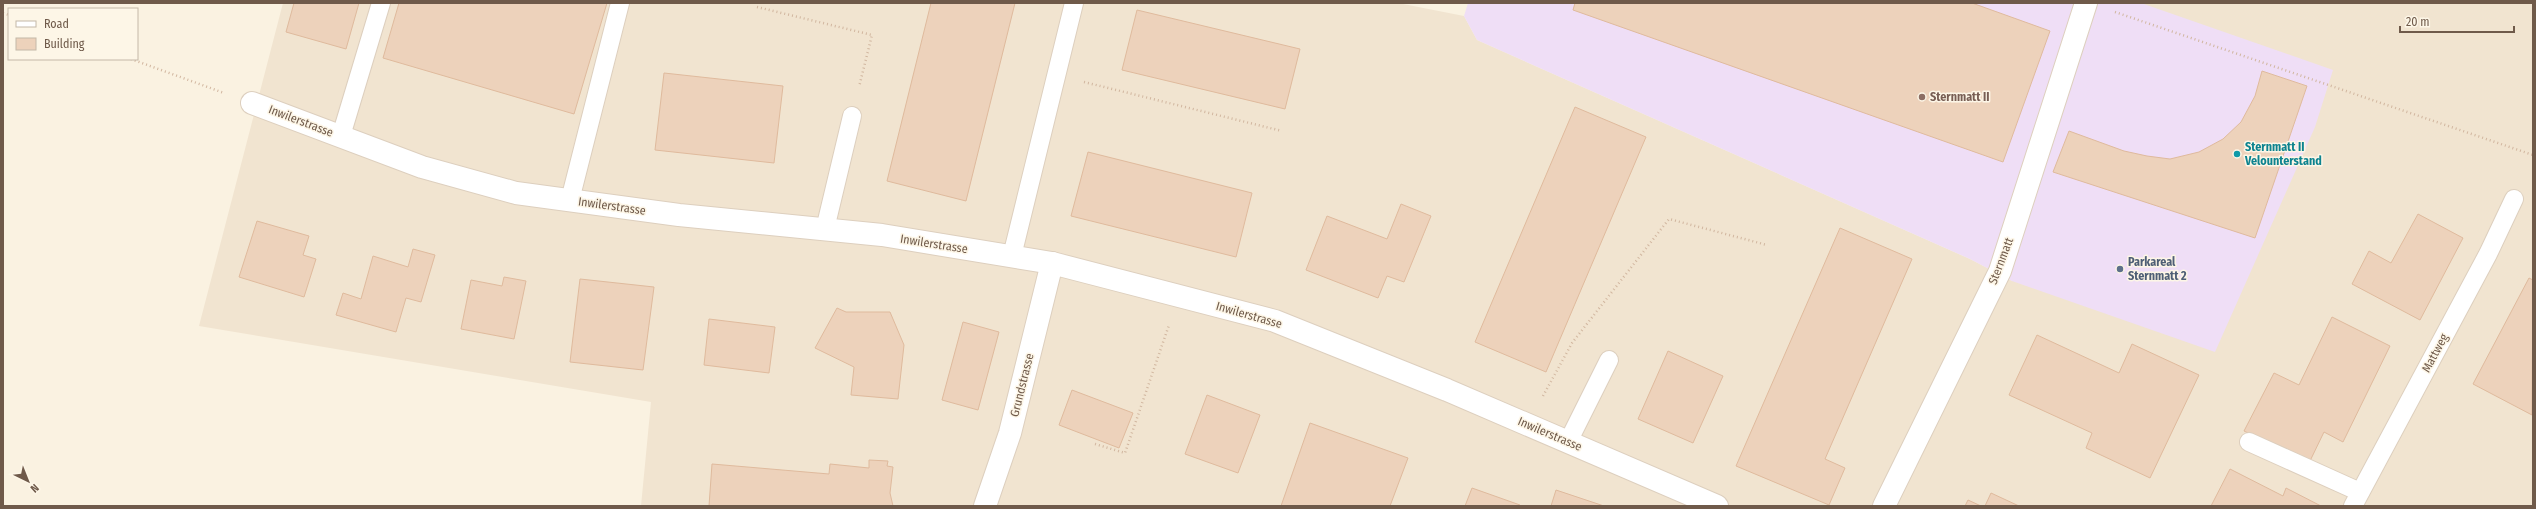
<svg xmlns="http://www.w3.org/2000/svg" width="2536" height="509" font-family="'Fira Sans Condensed',sans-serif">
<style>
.residential{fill:#f1e4d0}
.education{fill:#efdef6}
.building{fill:#edd2bb;stroke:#dfba9d}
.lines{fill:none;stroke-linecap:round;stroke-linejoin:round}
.lane-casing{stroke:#ddcfbe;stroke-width:20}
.street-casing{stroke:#ddcfbe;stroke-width:24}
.path{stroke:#d1b69f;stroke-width:2.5;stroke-dasharray:1 3;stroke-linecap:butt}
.lane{stroke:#fff;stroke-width:18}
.street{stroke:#fff;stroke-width:22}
.education-dot{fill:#8d6e63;stroke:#fdf6e7;stroke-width:1.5}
.culture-dot{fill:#0f9aa8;stroke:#fdf6e7;stroke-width:1.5}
.service-dot{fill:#5c6f8a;stroke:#fdf6e7;stroke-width:1.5}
.labels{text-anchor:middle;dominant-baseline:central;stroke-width:3;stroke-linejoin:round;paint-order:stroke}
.education-label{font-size:12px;font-weight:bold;fill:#785e54;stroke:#fdf6e7;text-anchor:start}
.street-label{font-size:12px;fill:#6f5a4a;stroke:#fdf6e7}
.culture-label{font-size:12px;font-weight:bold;fill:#0d838f;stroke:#fdf6e7;text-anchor:start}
.service-label{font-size:12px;font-weight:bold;fill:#4e5e75;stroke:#fdf6e7;text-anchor:start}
</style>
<rect width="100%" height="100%" fill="#faf2e1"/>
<polygon class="residential" points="283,3 1398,3 1464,16 1477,40 1970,259 2012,281 2141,3 2533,3 2533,506 641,506 651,402 199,326"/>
<polygon class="education" points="1468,3 2141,3 2333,70 2315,127 2215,352 2012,281 1970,259 1477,40 1464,16"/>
<g class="building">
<polygon points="294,3 359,3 346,49 286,32"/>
<polygon points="399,3 607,3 574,114 383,58"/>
<polygon points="931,3 1015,3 966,201 887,181"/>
<polygon points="1575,3 1972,3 2050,31 2003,162 1573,10"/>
<polygon points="1137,10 1300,49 1285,109 1122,70"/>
<polygon points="2262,71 2307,86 2255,238 2053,172 2069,131 2124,151 2147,156 2170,159 2199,152 2223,139 2241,122 2255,96"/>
<polygon points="664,73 783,86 774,163 655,150"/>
<polygon points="1575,107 1646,137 1546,372 1475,342"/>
<polygon points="1088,152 1252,193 1236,257 1071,216"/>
<polygon points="1401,204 1431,216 1404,282 1387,276 1378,298 1306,270 1327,216 1387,239"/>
<polygon points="2418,214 2463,238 2420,320 2352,284 2369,251 2391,263"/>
<polygon points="257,221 309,236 303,255 316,259 304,297 239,277"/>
<polygon points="1840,228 1912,259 1825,459 1845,468 1829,505 1736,466"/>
<polygon points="413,249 435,255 421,302 406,298 396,332 336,315 343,293 361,299 373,256 408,267"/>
<polygon points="504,277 526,281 514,339 461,329 471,280 502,286"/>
<polygon points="2529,278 2533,280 2532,415 2473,384"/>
<polygon points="580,279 654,287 643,370 570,362"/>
<polygon points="837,308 846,312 890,312 904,345 898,399 851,395 854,367 815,348"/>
<polygon points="2332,317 2390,346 2343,442 2324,432 2309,463 2244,431 2274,373 2299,385"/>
<polygon points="709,319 775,327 769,373 704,365"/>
<polygon points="963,322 999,332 978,410 942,400"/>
<polygon points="2037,335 2119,373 2132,344 2199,375 2150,478 2086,448 2092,433 2009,395"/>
<polygon points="1668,351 1723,376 1693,443 1638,419"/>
<polygon points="1072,390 1133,413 1119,448 1059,425"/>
<polygon points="1207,395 1260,415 1238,473 1185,454"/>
<polygon points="1310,423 1408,458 1390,506 1281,506"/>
<polygon points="869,460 888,461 887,466 893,467 890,493 893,506 709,506 712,464 829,474 830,464 869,468"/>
<polygon points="2230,469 2283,496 2286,488 2321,506 2211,506"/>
<polygon points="1472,488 1520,505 1519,506 1465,506"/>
<polygon points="1556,490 1604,506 1551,506"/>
<polygon points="1991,493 2019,506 1985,506"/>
<polygon points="1968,500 1981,506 1965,506"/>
</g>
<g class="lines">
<g class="lane-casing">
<g id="lane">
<polyline points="341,136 381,3"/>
<polyline points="570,200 620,3"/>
<polyline points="825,229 852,116"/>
<polyline points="1012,256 1074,3"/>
<polyline points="1568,442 1609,360"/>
<polyline points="2249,442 2360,492"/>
<polyline points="2353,506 2488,254 2514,199"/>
</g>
</g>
<g class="street-casing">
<g id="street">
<polyline points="252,103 422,167 516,193 679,215 882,235 1052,263 1275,321 1447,390 1717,506"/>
<polyline points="985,506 1010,433 1052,263"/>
<polyline points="1884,506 2000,271 2086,3"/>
</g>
</g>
<g class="path">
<polyline points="757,7 872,35 859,87"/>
<polyline points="2115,12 2533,155"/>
<polyline points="3,13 9,15"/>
<polyline points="131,59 224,93"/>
<polyline points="1084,82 1282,131"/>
<polyline points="1543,396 1572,343 1669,219 1767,245"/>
<polyline points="1095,444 1125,453 1169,325"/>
</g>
<use href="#lane" class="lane"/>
<use href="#street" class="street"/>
</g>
<circle class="education-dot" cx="1922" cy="97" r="4"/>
<circle class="culture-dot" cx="2237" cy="154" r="4"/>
<circle class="service-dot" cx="2120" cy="269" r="4"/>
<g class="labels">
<g class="education-label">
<text x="1930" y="97">Sternmatt II</text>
</g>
<g class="street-label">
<text transform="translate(301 121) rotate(21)">Inwilerstrasse</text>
<text transform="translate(612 206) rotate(8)">Inwilerstrasse</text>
<text transform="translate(934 244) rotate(9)">Inwilerstrasse</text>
<text transform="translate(2001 261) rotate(-69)">Sternmatt</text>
<text transform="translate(1249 315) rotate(16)">Inwilerstrasse</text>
<text transform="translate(2435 353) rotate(-62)">Mattweg</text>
<text transform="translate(1022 385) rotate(-76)">Grundstrasse</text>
<text transform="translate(1550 434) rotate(23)">Inwilerstrasse</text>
</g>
<g class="culture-label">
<text x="2245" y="147">Sternmatt II<tspan x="2245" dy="14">Velounterstand</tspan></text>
</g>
<g class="service-label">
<text x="2128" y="262">Parkareal<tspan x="2128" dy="14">Sternmatt 2</tspan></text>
</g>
</g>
<rect width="2536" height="509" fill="none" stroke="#6f5a4a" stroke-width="8"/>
<rect x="8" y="8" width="130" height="52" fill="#fdf6e7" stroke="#c4b8a8"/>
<rect x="16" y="21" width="20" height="6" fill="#ffffff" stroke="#c4b8a8"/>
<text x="44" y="28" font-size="12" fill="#6f5a4a">Road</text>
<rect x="16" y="38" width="20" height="12" fill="#edd2bb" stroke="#c4b8a8"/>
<text x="44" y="48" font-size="12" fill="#6f5a4a">Building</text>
<g transform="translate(28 481) rotate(137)" stroke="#fdf6e7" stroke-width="3" paint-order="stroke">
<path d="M0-3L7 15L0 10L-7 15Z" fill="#6f5a4a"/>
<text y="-6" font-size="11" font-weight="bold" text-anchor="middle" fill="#6f5a4a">N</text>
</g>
<path d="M2400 26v6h114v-6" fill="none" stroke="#6f5a4a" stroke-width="2"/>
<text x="2406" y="26" font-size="12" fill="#6f5a4a" stroke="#fdf6e7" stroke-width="3" paint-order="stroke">20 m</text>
</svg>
